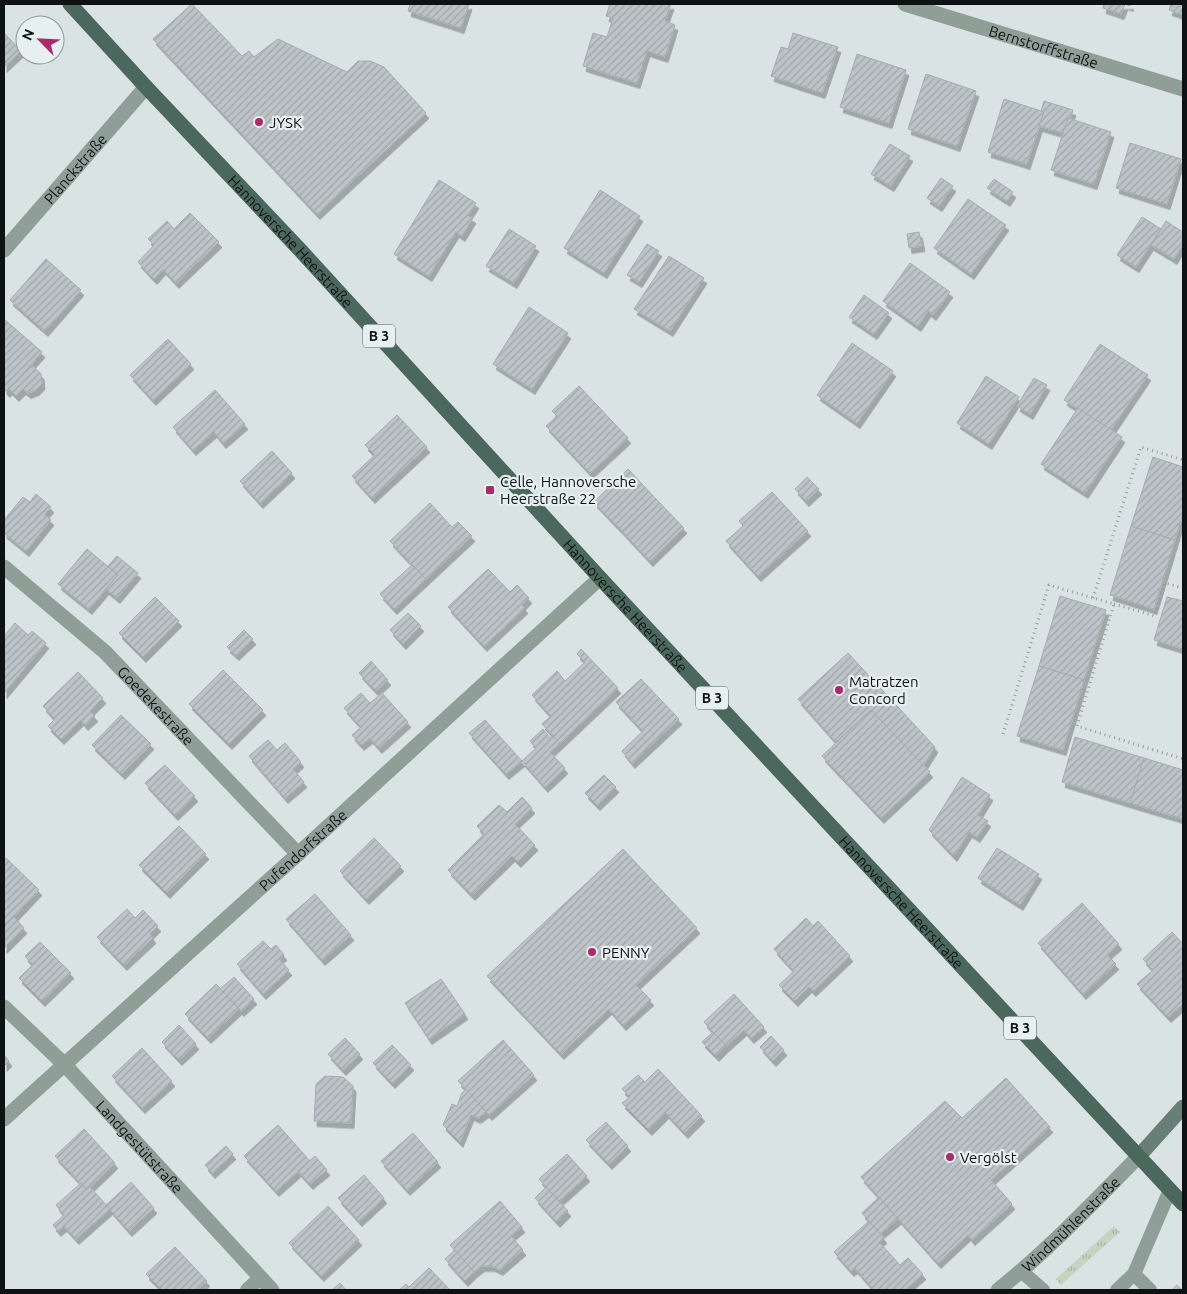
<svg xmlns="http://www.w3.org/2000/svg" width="1187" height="1294" font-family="Ubuntu,sans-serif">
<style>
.grass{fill:url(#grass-tufts)}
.building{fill:url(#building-hatch);stroke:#a4acb0;filter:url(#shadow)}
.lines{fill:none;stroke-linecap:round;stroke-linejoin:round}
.path{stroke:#939b9b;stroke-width:3;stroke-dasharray:1 4;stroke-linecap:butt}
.service{stroke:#8f9f98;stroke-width:14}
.minor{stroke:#8f9f98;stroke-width:15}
.tertiary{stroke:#8f9f98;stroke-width:15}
.secondary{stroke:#687f75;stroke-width:15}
.primary{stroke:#4b685c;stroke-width:15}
.poi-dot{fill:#b0276a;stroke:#e6f0f0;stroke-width:2}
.labels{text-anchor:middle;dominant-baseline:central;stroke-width:4.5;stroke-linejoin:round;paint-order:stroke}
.shield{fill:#e6f0f0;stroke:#505555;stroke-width:1}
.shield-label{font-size:14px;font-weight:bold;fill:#0f1212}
.street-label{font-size:15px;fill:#0f1212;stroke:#e6f0f0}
.poi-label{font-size:15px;fill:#0f1212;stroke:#e6f0f0;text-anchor:start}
</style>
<defs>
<pattern id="grass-tufts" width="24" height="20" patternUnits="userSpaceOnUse" patternTransform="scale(1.25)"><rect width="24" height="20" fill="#c6d4bf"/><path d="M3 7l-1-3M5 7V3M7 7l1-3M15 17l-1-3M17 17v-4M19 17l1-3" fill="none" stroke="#a9b5a3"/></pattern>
<pattern id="building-hatch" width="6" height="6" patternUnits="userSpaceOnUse" patternTransform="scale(1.25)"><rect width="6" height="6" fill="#bcc4c8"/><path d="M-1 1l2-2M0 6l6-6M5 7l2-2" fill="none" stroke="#a0a7ab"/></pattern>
<filter id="shadow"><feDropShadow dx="3" dy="5.5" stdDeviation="0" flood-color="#0004"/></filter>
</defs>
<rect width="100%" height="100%" fill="#d9e3e3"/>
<polygon class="grass" points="1114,1226 1120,1232 1061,1285 1056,1279"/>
<g class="building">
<polygon points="192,4 242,56 249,51 254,57 278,39 347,72 358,61 370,61 384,67 426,113 317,214 153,39"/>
<polygon points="410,4 469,4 461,28 408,11"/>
<polygon points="610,4 671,4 665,21 675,25 665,57 647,51 637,83 583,66 593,33 607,37 613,18 606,16"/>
<polygon points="1104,4 1131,4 1130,6 1125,4 1121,14 1103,8"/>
<polygon points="1171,4 1183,4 1183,15 1169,10"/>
<polygon points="4,33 21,51 4,67"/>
<polygon points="793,33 838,47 822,93 771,76 781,47 788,49"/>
<polygon points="857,54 906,70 889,123 840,107"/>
<polygon points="926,74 976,91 957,146 908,129"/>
<polygon points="1004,99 1044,112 1027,164 988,152"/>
<polygon points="1044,101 1073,110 1070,119 1068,118 1063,133 1039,126 1044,112 1041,111"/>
<polygon points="1068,118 1111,132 1094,184 1051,170"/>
<polygon points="1130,143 1181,159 1167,204 1116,188"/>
<polygon points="890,144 910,156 891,186 871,174"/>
<polygon points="941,178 953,186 939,206 927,198"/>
<polygon points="994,179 1013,192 1007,201 987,188"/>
<polygon points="439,180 476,203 468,215 473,218 462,236 456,232 429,276 394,254"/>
<polygon points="600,190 640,216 604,273 564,248"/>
<polygon points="968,199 1006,225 971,274 934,248"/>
<polygon points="190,213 219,242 176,283 163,269 154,279 138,262 154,245 148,239 167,221 174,229"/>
<polygon points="1142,217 1161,229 1136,267 1117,255"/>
<polygon points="1166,221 1183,232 1183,244 1174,259 1151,245"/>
<polygon points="509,229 536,246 514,283 486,266"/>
<polygon points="919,232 922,246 909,248 907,234"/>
<polygon points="647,244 659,251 639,282 627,275"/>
<polygon points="669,256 704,278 670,331 634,309"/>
<polygon points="46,259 81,290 45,331 10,300"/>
<polygon points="910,263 950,292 933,315 928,311 918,326 883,301"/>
<polygon points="864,295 889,313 874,334 849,317"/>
<polygon points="529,307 568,333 532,389 493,364"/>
<polygon points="4,319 42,352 7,392 4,389"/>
<polygon points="168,339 191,364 153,400 130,375"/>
<polygon points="852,343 893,371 857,423 817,395"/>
<polygon points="1100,344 1148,375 1111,430 1064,400"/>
<polygon points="31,365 41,374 42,384 36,390 28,393 23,389 16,396 9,389"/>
<polygon points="986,376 1019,397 989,444 957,423"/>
<polygon points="1034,378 1047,385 1030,414 1017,406"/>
<polygon points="579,386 628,438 590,473 546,426 557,416 552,411"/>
<polygon points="215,390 245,424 223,443 214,432 193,450 173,427"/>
<polygon points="1078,408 1122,437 1085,493 1041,464"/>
<polygon points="397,415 427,447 372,498 352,476 375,455 365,445"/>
<polygon points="272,451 292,473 260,503 240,481"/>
<polygon points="1153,457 1183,467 1183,514 1175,540 1131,526"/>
<polygon points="628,469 656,499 622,531 594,502"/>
<polygon points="807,477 819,489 806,501 795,489"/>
<polygon points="772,492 808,531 758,576 726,541 743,526 739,521"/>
<polygon points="36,494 51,507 45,514 51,520 26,551 4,533 4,520 23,497 30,502"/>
<polygon points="656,499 684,528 650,561 622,531"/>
<polygon points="430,503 452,527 458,522 472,536 426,579 390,541"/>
<polygon points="1131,526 1175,540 1154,609 1110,595"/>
<polygon points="87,549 118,575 89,609 58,584"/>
<polygon points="117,556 138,573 117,598 106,589 118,575 108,566"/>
<polygon points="412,565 426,579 394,609 380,594"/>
<polygon points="488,569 510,592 517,585 529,598 522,605 525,608 484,646 448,607"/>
<polygon points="1060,596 1106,610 1084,680 1039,666"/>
<polygon points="155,597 179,621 143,657 119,633"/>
<polygon points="1167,597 1183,601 1183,649 1154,640"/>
<polygon points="408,613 421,626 403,644 390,630"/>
<polygon points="15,623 28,635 32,631 46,643 4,693 4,636"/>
<polygon points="244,630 253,639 236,655 227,647"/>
<polygon points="581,649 618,688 560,743 542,724 551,716 532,695 557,671 565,681 585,662 577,654"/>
<polygon points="848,653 935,747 923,766 871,710 836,742 798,699"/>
<polygon points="371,661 388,680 376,691 359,673"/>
<polygon points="1039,666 1084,680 1063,750 1017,736"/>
<polygon points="223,670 263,710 229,744 189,704"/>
<polygon points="78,672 103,698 90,711 95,716 85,725 81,720 61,739 48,726 55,719 43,706"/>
<polygon points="641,679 679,719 632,763 622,751 643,731 616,702"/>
<polygon points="361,693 370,703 382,693 408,722 379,748 370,738 361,745 352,735 361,727 344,708"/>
<polygon points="871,710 930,772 881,818 822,756"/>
<polygon points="121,715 151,744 122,774 92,745"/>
<polygon points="485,720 522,761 506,774 469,733"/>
<polygon points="543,729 550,738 553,736 560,743 550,752 565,768 545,787 522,761 536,748 530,741"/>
<polygon points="1075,737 1144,758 1130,803 1062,782"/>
<polygon points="268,740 277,750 285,743 301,762 293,769 304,782 285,798 249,756"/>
<polygon points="1144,758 1183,770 1183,819 1130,803"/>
<polygon points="165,765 195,796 175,815 145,783"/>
<polygon points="604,775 616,787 597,805 585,793"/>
<polygon points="962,777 990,795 978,815 988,821 977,837 969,832 954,856 929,830"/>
<polygon points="522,797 532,808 515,824 535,845 518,862 512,856 472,895 448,870 484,834 477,826 499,805 507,812"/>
<polygon points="179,826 206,854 167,893 139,865"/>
<polygon points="374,838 401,866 366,899 340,871"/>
<polygon points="997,848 1039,874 1020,905 978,878"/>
<polygon points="623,849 697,928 636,985 651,1000 623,1025 609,1009 561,1054 487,976"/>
<polygon points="6,858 39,890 4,927 4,860"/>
<polygon points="315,894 351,935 322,960 286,919"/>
<polygon points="1082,903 1119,944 1107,955 1116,964 1083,994 1038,943"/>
<polygon points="127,909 135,918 143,910 158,926 150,934 153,938 124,965 97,937"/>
<polygon points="14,917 24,928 4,948 4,927"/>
<polygon points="806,918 813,926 818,921 850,956 813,991 809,987 795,1001 779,985 794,971 774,949"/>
<polygon points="1172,932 1183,944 1183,1004 1168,1017 1137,984 1153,970 1143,959"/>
<polygon points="263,941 271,949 276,945 284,955 279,959 289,970 263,994 237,964"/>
<polygon points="40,942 48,950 32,964 25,956"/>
<polygon points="48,950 71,973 42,1001 19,978"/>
<polygon points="234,977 254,999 241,1011 220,989"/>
<polygon points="441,979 465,1014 429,1039 405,1003"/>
<polygon points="216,984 239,1009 208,1038 185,1014"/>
<polygon points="734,994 764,1027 751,1038 744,1030 726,1046 704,1022"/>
<polygon points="179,1025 196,1044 179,1060 162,1042"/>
<polygon points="713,1032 726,1046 716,1056 702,1042"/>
<polygon points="771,1036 784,1050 773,1061 760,1047"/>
<polygon points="345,1038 360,1054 343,1070 328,1054"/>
<polygon points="503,1040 534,1075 489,1115 458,1081"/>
<polygon points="392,1045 411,1065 392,1083 373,1063"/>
<polygon points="142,1048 172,1081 142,1108 112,1076"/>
<polygon points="4,1055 9,1061 4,1066"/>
<polygon points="658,1069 702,1116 685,1133 666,1113 649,1130 622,1103 630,1097 622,1089 638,1075 645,1082"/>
<polygon points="325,1076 343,1077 353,1086 351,1123 314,1121 316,1084"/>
<polygon points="1006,1078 1050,1127 991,1180 1012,1204 972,1240 968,1235 938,1263 861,1177 945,1101 962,1118"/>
<polygon points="466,1089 486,1112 478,1118 471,1115 460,1142 443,1125 452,1104 457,1106 462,1093"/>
<polygon points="606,1122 628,1146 609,1164 586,1140"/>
<polygon points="278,1125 310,1161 276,1191 244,1156"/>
<polygon points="84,1129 115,1163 87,1190 55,1156"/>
<polygon points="413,1133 438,1162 407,1190 381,1161"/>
<polygon points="226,1146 233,1154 212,1173 205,1165"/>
<polygon points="567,1154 587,1176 559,1201 539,1179"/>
<polygon points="315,1156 327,1170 310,1184 298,1171"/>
<polygon points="364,1175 384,1198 359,1221 338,1198"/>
<polygon points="131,1182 154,1208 129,1231 106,1205"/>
<polygon points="81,1183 87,1190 90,1187 110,1209 76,1239 64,1226 58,1231 53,1225 64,1215 56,1205"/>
<polygon points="546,1187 568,1211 557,1222 535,1198"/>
<polygon points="879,1197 898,1219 880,1234 862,1213"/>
<polygon points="500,1201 522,1227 511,1236 523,1250 500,1270 492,1266 482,1266 474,1272 450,1245"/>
<polygon points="328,1206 359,1240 321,1276 289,1243"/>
<polygon points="869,1221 884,1238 879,1242 900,1265 908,1258 923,1274 905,1290 874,1290 855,1268 851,1271 834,1252"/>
<polygon points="175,1247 207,1281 197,1290 162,1290 146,1274"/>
<polygon points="455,1250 474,1272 465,1281 445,1259"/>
<polygon points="429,1268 450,1290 399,1290 406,1284 409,1287"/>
<polygon points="340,1283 346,1290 332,1290"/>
<polygon points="1177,1285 1182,1290 1172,1290"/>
</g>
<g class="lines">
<g class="path">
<polyline points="1093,598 1141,447 1183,460"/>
<polyline points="1114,604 1155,616 1165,583 1183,588"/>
<polyline points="1003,734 1049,585 1114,604 1077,726 1183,759"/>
</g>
<g class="service">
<polyline points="1021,1271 1043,1290"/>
<polyline points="247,1290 260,1278"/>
<polyline points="1117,1290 1134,1274"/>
<polyline points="1150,1290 1134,1274 1170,1190"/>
</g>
<g class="minor">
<path id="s1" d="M905,4l278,85"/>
<path id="s2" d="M4,250l142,-163"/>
<path id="s3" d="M4,567l101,85 193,202"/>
<path id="s4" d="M4,1007l61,58 207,225"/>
<path id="s5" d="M4,1119l294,-265 302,-276"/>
</g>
<path class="tertiary" id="s6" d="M998,1290c50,-40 96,-88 141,-134"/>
<polyline class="secondary" points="1139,1156 1183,1107"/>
<path class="primary" id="s7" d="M70,4l76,83 156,165 298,326 583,626"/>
</g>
<g class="poi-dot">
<circle cx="259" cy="122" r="5"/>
<rect x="485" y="485" width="10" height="10" rx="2.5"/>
<circle cx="839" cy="690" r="5"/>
<circle cx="592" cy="952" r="5"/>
<circle cx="950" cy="1157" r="5"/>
</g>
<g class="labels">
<g class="shield">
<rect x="363" y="324.5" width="32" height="23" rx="4"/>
<rect x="696" y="686.5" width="32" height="23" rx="4"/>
<rect x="1004" y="1016.5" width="32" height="23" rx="4"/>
</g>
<g class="shield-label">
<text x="379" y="336">B 3</text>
<text x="712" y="698">B 3</text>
<text x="1020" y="1028">B 3</text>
</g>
<g class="street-label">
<text stroke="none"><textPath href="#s1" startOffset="145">Bernstorffstraße</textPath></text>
<text stroke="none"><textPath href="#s2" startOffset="108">Planckstraße</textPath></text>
<text stroke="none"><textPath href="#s7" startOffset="324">Hannoversche Heerstraße</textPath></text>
<text stroke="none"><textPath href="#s7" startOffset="819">Hannoversche Heerstraße</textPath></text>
<text stroke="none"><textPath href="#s3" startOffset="206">Goedekestraße</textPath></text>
<text stroke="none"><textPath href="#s5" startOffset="402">Pufendorfstraße</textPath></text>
<text stroke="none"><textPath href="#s7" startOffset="1224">Hannoversche Heerstraße</textPath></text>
<text stroke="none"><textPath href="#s4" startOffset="195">Landgestütstraße</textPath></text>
<text stroke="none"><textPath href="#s6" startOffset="98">Windmühlenstraße</textPath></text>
</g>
<g class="poi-label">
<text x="269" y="122">JYSK</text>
<text x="500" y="481">Celle, Hannoversche<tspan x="500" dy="17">Heerstraße 22</tspan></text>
<text x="849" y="681">Matratzen<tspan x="849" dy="17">Concord</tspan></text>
<text x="602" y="952">PENNY</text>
<text x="960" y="1157">Vergölst</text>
</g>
</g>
<rect width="1187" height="1294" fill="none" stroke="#0f1212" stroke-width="10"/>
<g transform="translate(40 40) rotate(294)"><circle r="24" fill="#e6f0f0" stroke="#909797"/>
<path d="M0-4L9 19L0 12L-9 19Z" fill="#b0276a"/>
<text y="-8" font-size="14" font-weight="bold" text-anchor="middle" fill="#0f1212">N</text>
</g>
</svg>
